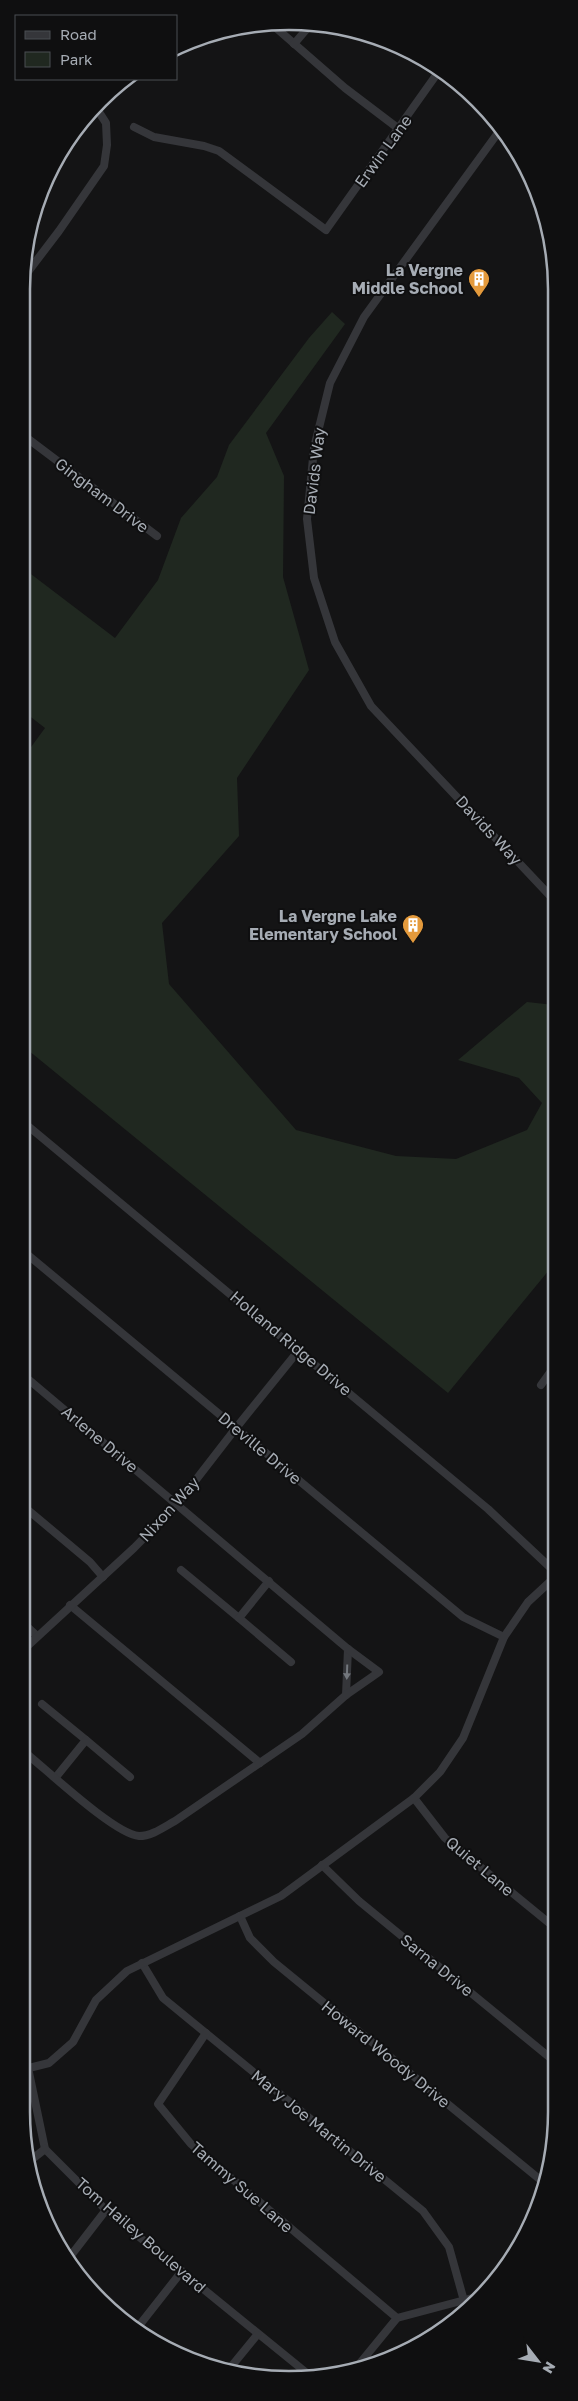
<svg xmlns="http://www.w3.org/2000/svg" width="578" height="2401" font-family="'Golos Text',sans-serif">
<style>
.green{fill:#202820}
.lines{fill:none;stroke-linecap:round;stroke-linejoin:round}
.street{stroke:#35363a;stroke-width:8}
.oneway{fill:#73777d}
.labels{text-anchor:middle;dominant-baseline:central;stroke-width:4;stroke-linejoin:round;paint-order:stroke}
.street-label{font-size:16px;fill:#a6acb4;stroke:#0f0f10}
.poi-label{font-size:16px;font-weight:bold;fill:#a6acb4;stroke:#0f0f10;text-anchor:end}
.rim{fill:none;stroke:#a6acb4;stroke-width:2.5}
</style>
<rect width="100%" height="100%" fill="#141415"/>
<polygon class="green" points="332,312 345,324 266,433 284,476 283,577 309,670 237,778 239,836 162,923 169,984 296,1130 396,1156 456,1159 527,1130 542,1103 519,1078 458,1060 527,1002 554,1005 554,1264 448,1393 23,1046 23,758 45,728 23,711 23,568 115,638 158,580 181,518 217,477 229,445 309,338"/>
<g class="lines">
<g class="street">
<polyline points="275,27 345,88 399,129"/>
<polyline points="294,44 311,24"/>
<polyline points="134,127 154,137 204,146 219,151 326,230 439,71"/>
<polyline points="500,130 364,317 330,383 314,448 307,519 314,578 335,642 371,706 554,900"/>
<polyline points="24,277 59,231 104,166 107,145 106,123 97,109"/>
<polyline points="23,435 157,536"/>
<polyline points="22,1121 488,1509 554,1571"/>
<polyline points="22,1250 463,1617 504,1637"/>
<polyline points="541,1385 554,1367"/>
<polyline points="22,1505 90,1562 103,1577"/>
<polyline points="181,1570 239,1618"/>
<polyline points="269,1581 239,1618 291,1662"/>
<polyline points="70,1605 260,1763"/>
<polyline points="22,1622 37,1636"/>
<polyline points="22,1651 134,1548 178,1503 236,1428 299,1350"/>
<polyline points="346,1695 348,1649"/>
<polyline points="42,1704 86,1740 56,1777"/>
<polyline points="86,1740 130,1777"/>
<path d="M22,1750c23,18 92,84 117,86 13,0 25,-9 36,-15l127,-87 44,-39 33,-23 -31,-23 -326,-275"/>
<polyline points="414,1798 445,1838 554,1927"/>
<polyline points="322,1865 359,1901 554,2061"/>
<polyline points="240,1916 250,1938 274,1962 543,2182"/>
<polyline points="142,1963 163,1998 423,2211 449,2247 466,2308"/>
<polyline points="206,2033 158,2104 191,2144 397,2318"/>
<polyline points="21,2034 45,2149 106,2210 308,2374"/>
<polyline points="21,2070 49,2063 73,2042 96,2000 127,1971 281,1896 414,1798 440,1772 463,1738 504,1637 528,1602 554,1578"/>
<polyline points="31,2160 45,2149"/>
<polyline points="69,2258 106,2210"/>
<polyline points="138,2327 182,2271"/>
<polyline points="230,2368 257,2335"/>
<polyline points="356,2368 397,2318 476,2297"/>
</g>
</g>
<defs><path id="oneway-solid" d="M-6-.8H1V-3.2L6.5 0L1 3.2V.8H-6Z" transform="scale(1.25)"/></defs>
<use class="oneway" href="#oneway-solid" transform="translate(347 1672) rotate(92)"/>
<defs>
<g id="building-pin" transform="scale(1.125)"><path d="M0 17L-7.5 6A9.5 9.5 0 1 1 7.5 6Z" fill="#e49a3c" stroke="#0f0f10"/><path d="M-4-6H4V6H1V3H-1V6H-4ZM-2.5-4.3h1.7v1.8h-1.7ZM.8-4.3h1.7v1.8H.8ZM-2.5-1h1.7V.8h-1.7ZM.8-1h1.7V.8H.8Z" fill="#fff"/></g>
</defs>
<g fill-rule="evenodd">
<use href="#building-pin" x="479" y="279"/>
<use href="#building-pin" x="413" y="925"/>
</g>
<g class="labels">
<g class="street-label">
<text transform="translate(383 151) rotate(-54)">Erwin Lane</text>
<text transform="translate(314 471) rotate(-83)">Davids Way</text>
<text transform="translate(102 495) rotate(37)">Gingham Drive</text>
<text transform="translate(489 830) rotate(47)">Davids Way</text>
<text transform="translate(291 1343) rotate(40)">Holland Ridge Drive</text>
<text transform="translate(100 1439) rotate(40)">Arlene Drive</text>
<text transform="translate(260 1448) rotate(40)">Dreville Drive</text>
<text transform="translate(169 1509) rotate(-48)">Nixon Way</text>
<text transform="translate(480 1866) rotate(40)">Quiet Lane</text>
<text transform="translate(437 1965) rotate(39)">Sarna Drive</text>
<text transform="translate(386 2054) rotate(39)">Howard Woody Drive</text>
<text transform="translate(319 2126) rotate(39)">Mary Joe Martin Drive</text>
<text transform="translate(242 2187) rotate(41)">Tammy Sue Lane</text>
<text transform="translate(141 2235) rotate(41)">Tom Hailey Boulevard</text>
</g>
<g class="poi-label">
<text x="463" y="270">La Vergne<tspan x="463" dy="18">Middle School</tspan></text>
<text x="397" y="916">La Vergne Lake<tspan x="397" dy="18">Elementary School</tspan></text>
</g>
</g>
<path d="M0 0H578V2401H0ZM289 30H289A259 259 0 0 1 548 289V2112A259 259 0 0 1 289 2371H289A259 259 0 0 1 30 2112V289A259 259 0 0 1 289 30Z" fill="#0f0f10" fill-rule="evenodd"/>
<path class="rim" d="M289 30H289A259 259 0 0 1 548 289V2112A259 259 0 0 1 289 2371H289A259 259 0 0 1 30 2112V289A259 259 0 0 1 289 30Z"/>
<rect x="15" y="15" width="162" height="65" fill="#0f0f10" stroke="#4b4e52"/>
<rect x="25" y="31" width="25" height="8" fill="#35363a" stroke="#4b4e52"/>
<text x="60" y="40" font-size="15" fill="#a6acb4">Road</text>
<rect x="25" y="52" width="25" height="15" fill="#202820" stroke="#4b4e52"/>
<text x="60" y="65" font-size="15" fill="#a6acb4">Park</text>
<g transform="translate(538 2361) rotate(121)" stroke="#0f0f10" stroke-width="4" paint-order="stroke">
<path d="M0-4L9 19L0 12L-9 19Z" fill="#a6acb4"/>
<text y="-8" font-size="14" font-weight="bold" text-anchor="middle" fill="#a6acb4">N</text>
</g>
</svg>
